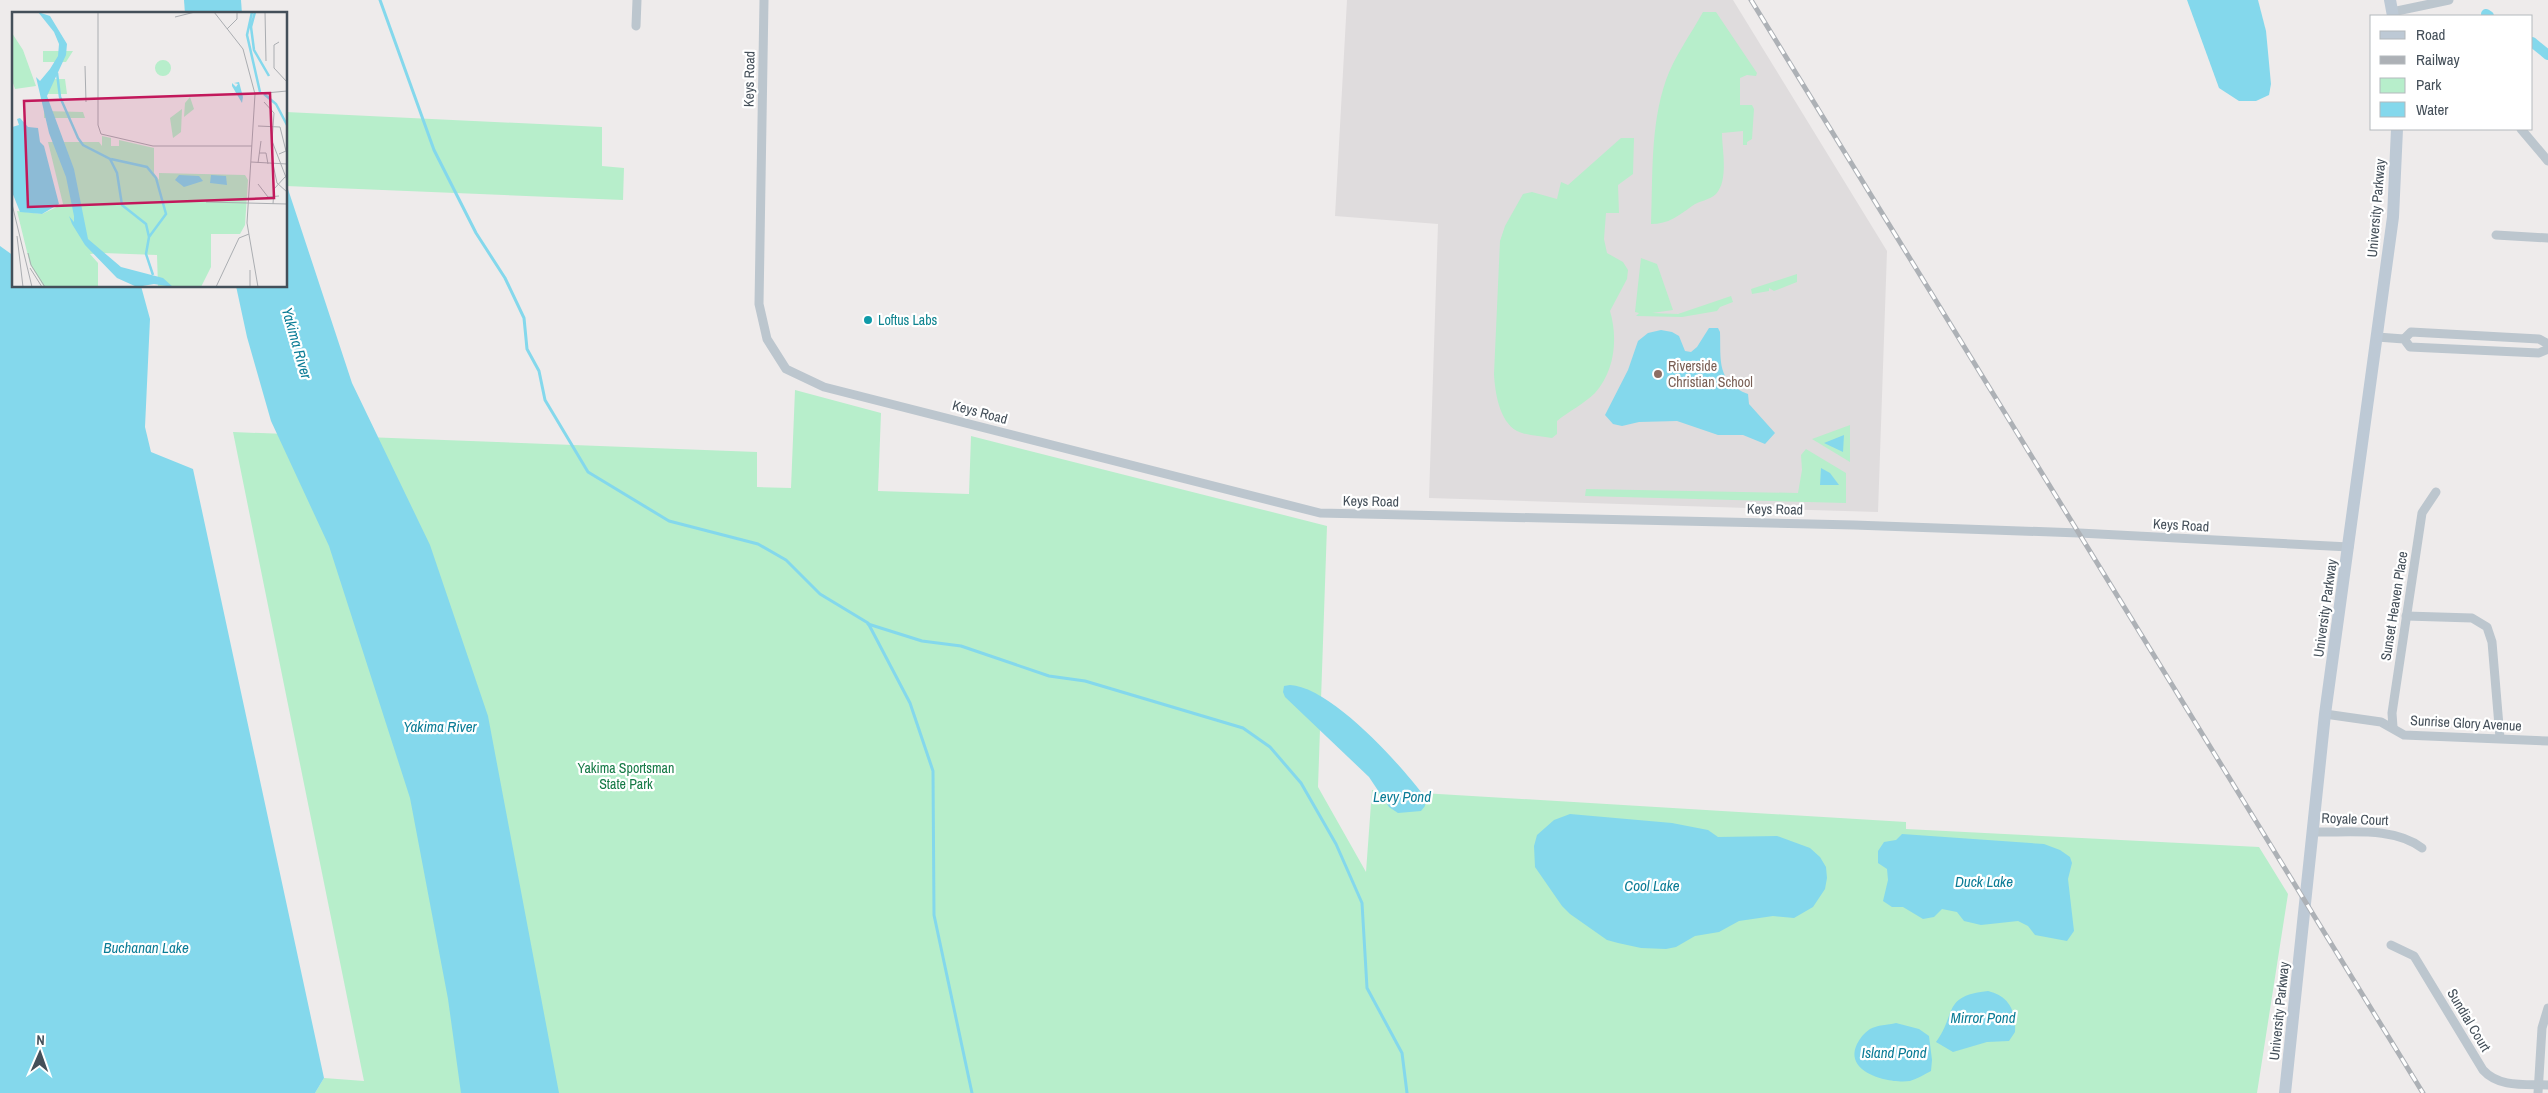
<svg xmlns="http://www.w3.org/2000/svg" width="2548" height="1093" font-family="'Archivo Narrow',sans-serif">
<style>
.education{fill:#dfdcdd}
.green{fill:#b7eecb}
.water{fill:#84d8ec}
.lines{fill:none;stroke-linecap:round;stroke-linejoin:round}
.stream{stroke:#84d8ec;stroke-width:3}
.canal{stroke:#84d8ec;stroke-width:10}
.street{stroke:#bcc6ce;stroke-width:9}
.secondary{stroke:#bdc9d5;stroke-width:12}
.rail-casing{stroke:#adb1b6;stroke-width:5}
.rail{stroke:#fff;stroke-width:3;stroke-dasharray:9;stroke-linecap:butt}
.culture-dot{fill:#0f9aa8;stroke:#fff;stroke-width:2}
.education-dot{fill:#8d6e63;stroke:#fff;stroke-width:2}
.labels{text-anchor:middle;dominant-baseline:central;stroke-width:4.5;stroke-linejoin:round;paint-order:stroke}
.street-label{font-size:14px;fill:#444f59;stroke:#fff}
.culture-label{font-size:14px;fill:#0d838f;stroke:#fff;text-anchor:start}
.education-label{font-size:14px;fill:#785e54;stroke:#fff;text-anchor:start}
.park-label{font-size:14px;fill:#157945;stroke:#fff}
.water-label{font-size:15px;font-style:italic;fill:#0b7c96;stroke:#fff}
.inset-river{fill:none;stroke:#84d8ec;stroke-width:2.5}
.inset-road{fill:none;stroke:#aaadb1;stroke-width:1}
.view{fill:#c2185b;fill-opacity:0.15;stroke:#c2185b;stroke-width:2.5}
.inset-edge{fill:none;stroke:#444f59;stroke-width:2.5}
</style>
<rect width="100%" height="100%" fill="#eeebeb"/>
<polygon class="education" points="1347,0 1733,0 1887,251 1878,512 1429,498 1438,224 1335,216"/>
<g class="green">
<path d="M1703,12h13l41,61 -1,3 -9,-1 -7,3v27h12l2,4 -2,30 -5,3v3h-4v-14l-21,2c0,17 7,47 -6,61 -6,6 -17,7 -24,12 -14,10 -23,18 -41,18 2,-47 -1,-98 15,-144 8,-23 25,-46 37,-68z"/>
<polygon points="286,112 602,127 602,166 624,168 623,200 286,186"/>
<path d="M1621,138h13l-1,36 -15,11 1,28h-13l-2,26 3,14 16,9 5,8 -1,9 -17,32c8,27 5,60 -15,82 -10,10 -27,19 -38,28v13l-5,4c-11,-2 -25,-2 -35,-7 -18,-10 -22,-39 -23,-57l6,-133 5,-15 18,-32 9,-2 25,7 4,-17 7,3z"/>
<polygon points="1641,258 1657,264 1673,310 1652,313 1678,314 1731,296 1733,302 1720,307 1717,311 1682,317 1636,316 1639,313 1635,312"/>
<polygon points="1797,274 1797,282 1774,291 1769,288 1769,291 1752,294 1751,289"/>
<polygon points="795,390 881,413 878,491 969,494 971,436 1327,526 1318,787 1366,872 1372,790 1906,822 1906,829 2259,847 2288,894 2257,1093 315,1093 324,1078 364,1081 233,432 757,452 757,487 791,488"/>
<polygon points="1850,425 1850,462 1812,439"/>
<polygon points="1806,449 1846,473 1846,503 1585,496 1586,489 1798,493 1802,470 1801,455"/>
</g>
<g class="water">
<polygon points="184,0 241,0 242,14 185,14"/>
<polygon points="2187,0 2258,0 2266,31 2271,84 2269,95 2256,101 2239,101 2219,88"/>
<polygon points="286,183 352,383 430,545 488,716 559,1093 461,1093 448,999 410,798 329,546 271,421 247,337 236,286 286,286"/>
<polygon points="0,246 14,256 14,286 141,286 150,319 145,427 151,452 193,469 324,1078 315,1093 0,1093"/>
<path d="M1709,328h9l2,4c1,28 -4,50 28,62l1,10 26,29 -10,11 -22,-9h-25l-41,-14 -38,1 -17,4 -9,-2 -8,-9 23,-45 10,-29 10,-8 13,-3 11,2 7,4 6,15 6,1 6,-5z"/>
<polygon points="1844,435 1843,452 1824,443"/>
<polygon points="1821,468 1830,473 1839,485 1820,485"/>
<path d="M1290,685c41,2 110,79 134,111l1,10 -4,5 -23,2 -9,-6 -20,-30 -84,-80 -2,-5 1,-6z"/>
<polygon points="1570,814 1672,823 1708,830 1718,837 1777,836 1810,848 1820,857 1826,867 1827,878 1825,889 1813,907 1794,918 1773,916 1739,921 1719,932 1695,936 1676,947 1666,949 1641,948 1618,943 1607,940 1570,914 1562,906 1535,867 1534,846 1537,835 1554,820"/>
<polygon points="1902,834 2044,844 2060,850 2070,857 2072,863 2068,879 2074,931 2067,941 2035,935 2028,926 2018,921 1981,925 1964,921 1957,912 1942,909 1934,917 1923,919 1903,907 1892,907 1883,901 1888,880 1887,869 1878,863 1878,851 1884,842 1896,840"/>
<path d="M1988,991c22,5 28,21 27,41l-6,9 -22,1 -34,10 -17,-10c21,-29 6,-46 52,-51z"/>
<path d="M1896,1023l23,6 10,7 3,24 -1,11c-6,3 -14,8 -21,10 -20,3 -67,-8 -53,-37 3,-6 7,-11 13,-15 7,-4 18,-4 26,-6z"/>
</g>
<g class="lines">
<g class="stream">
<polyline points="380,0 434,150 476,233 505,278 524,318 527,349 539,371 545,400 588,472 669,521 758,544 786,560 820,594 868,623 910,703 933,771 934,915 972,1093"/>
<polyline points="868,624 922,641 961,646 1049,676 1085,681 1243,728 1270,747 1301,783 1336,844 1362,903 1367,988 1402,1053 1407,1093"/>
</g>
<g class="canal">
<polyline points="2486,14 2489,16"/>
<polyline points="2532,42 2548,55"/>
</g>
<g class="street">
<polyline points="764,0 759,304 767,339 786,369 824,387 1320,513 1854,525 2079,533 2349,547"/>
<polyline points="2392,12 2449,0"/>
<polyline points="636,26 637,0"/>
<polyline points="2521,129 2548,161"/>
<polyline points="2496,235 2548,238"/>
<polyline points="2377,337 2404,339 2410,347 2539,353 2548,349"/>
<polyline points="2404,339 2411,332 2539,339 2548,344"/>
<polyline points="2406,616 2472,618 2487,627 2492,642 2500,738"/>
<polyline points="2325,714 2381,722 2404,735 2548,741"/>
<polyline points="2393,727 2392,713 2422,513 2436,492"/>
<path d="M2313,832c35,1 80,-6 109,16"/>
<path d="M2391,945l23,11 69,114c16,18 43,14 65,15"/>
<polyline points="2538,1093 2542,1028 2548,1008"/>
</g>
<g class="secondary">
<polyline points="2390,0 2393,16"/>
<polyline points="2285,1093 2325,714 2393,217 2397,129"/>
</g>
<g class="rail-casing">
<polyline id="rail" points="1751,0 2423,1093"/>
</g>
<use href="#rail" class="rail"/>
</g>
<circle class="culture-dot" cx="868" cy="320" r="5"/>
<circle class="education-dot" cx="1658" cy="374" r="5"/>
<g class="labels">
<g class="street-label">
<text transform="translate(749 79) rotate(-89)">Keys Road</text>
<text transform="translate(2376 208) rotate(-85)">University Parkway</text>
<text transform="translate(980 412) rotate(15)">Keys Road</text>
<text transform="translate(1371 501) rotate(1)">Keys Road</text>
<text transform="translate(1775 509) rotate(1)">Keys Road</text>
<text transform="translate(2181 525) rotate(3)">Keys Road</text>
<text transform="translate(2394 606) rotate(-81)">Sunset Heaven Place</text>
<text transform="translate(2325 608) rotate(-82)">University Parkway</text>
<text transform="translate(2466 723) rotate(3)">Sunrise Glory Avenue</text>
<text transform="translate(2355 819) rotate(2)">Royale Court</text>
<text transform="translate(2279 1011) rotate(-84)">University Parkway</text>
<text transform="translate(2469 1020) rotate(59)">Sundial Court</text>
</g>
<g class="culture-label">
<text x="878" y="320">Loftus Labs</text>
</g>
<g class="education-label">
<text x="1668" y="366">Riverside<tspan x="1668" dy="16">Christian School</tspan></text>
</g>
<g class="park-label">
<text x="626" y="768">Yakima Sportsman<tspan x="626" dy="16">State Park</tspan></text>
</g>
<g class="water-label">
<text transform="translate(297 343) rotate(74)">Yakima River</text>
<text x="440" y="726">Yakima River</text>
<text x="1402" y="796">Levy Pond</text>
<text x="1984" y="881">Duck Lake</text>
<text x="1652" y="885">Cool Lake</text>
<text x="146" y="947">Buchanan Lake</text>
<text x="1983" y="1017">Mirror Pond</text>
<text x="1894" y="1052">Island Pond</text>
</g>
</g>
<g transform="translate(12 12)">
<rect width="275" height="275" fill="#eeebeb"/>
<path d="M0,21l11,17 13,36 -21,3 -3,-9zM31,39h30l-7,11h-23zM143 56a8 8 0 1 1 16 0a8 8 0 1 1-16 0ZM32,67h21l2,15h-23zM178,85l4,12 -10,8 1,-14zM170,97l-1,23 -8,6 -3,-20zM32,99l39,1 2,6h-41zM90,124l9,2v8h8v-6l35,8v25l5,7v-7l86,2 3,5 -3,45 -5,9h-29v33l-10,20h-43l-1,-32 -54,-2 -13,1 8,9v24h-54l-14,-23 -13,-53 25,3 21,-10 -15,-62h51l3,4z" fill="#b7eecb"/>
<path d="M26,0l12,4 17,28 -1,11 -19,41 27,73 14,70 33,28 42,11 10,9 -19,-3 -17,3 -20,-9 -32,-33 -13,-21 -3,-8 5,6v-6l-8,-39 -17,-44 -13,-56 4,4 10,-12 8,-13 1,-12 -5,-12zM227,70l4,15 -1,6 -10,-17v-3l4,4 2,-3 -4,-1zM8,106l8,9 10,1 2,14 4,4 15,58 -17,10 -22,-2 -8,-20v-65l7,-2 -2,-6zM167,163l20,1 4,5 -19,6 -9,-7zM199,163l15,1 1,9 -17,-2z" fill="#84d8ec"/>
<path class="inset-river" d="M240,0l-5,23 13,57M243,0l-4,15 3,23 15,26M45,61l3,24 18,41 5,7 27,14 7,14 5,32 24,19 3,13 -3,17 7,21M252,82l12,10 11,21M99,147l36,8 9,11 10,36 -17,23"/>
<path class="inset-road" d="M86,0v113l3,9 52,12h99M202,0l29,37 12,45 -8,129 11,64M253,0l1,49M163,5l20,-5M215,17l10,-10v-7M267,30l-5,3v23l13,14M73,54l1,36M243,82l32,-3M252,90l10,11 -2,28 15,39M246,114l22,1 6,24 -7,3M247,141h7l2,11M239,150l36,2M246,151l3,-22M261,152l4,19 10,9M246,172l10,13 11,-1M194,190l81,2M0,192l20,83M261,192l1,-15 11,-12M5,224l6,51M16,241l3,12 14,22M18,256l12,19M204,275l23,-49 10,-4M238,275v-17"/>
<path class="view" d="M258,81l4,105 -246,9 -4,-106z"/>
<rect width="275" height="275" class="inset-edge"/>
</g>
<rect x="2370" y="15" width="162" height="115" fill="#ffffff" stroke="#b4b9bd"/>
<rect x="2380" y="31" width="25" height="8" fill="#bdc9d5" stroke="#b4b9bd"/>
<text x="2416" y="40" font-size="15" fill="#444f59">Road</text>
<rect x="2380" y="56" width="25" height="8" fill="#adb1b6" stroke="#b4b9bd"/>
<text x="2416" y="65" font-size="15" fill="#444f59">Railway</text>
<rect x="2380" y="78" width="25" height="15" fill="#b7eecb" stroke="#b4b9bd"/>
<text x="2416" y="90" font-size="15" fill="#444f59">Park</text>
<rect x="2380" y="102" width="25" height="15" fill="#84d8ec" stroke="#b4b9bd"/>
<text x="2416" y="115" font-size="15" fill="#444f59">Water</text>
<g transform="translate(40 1053) rotate(2)" stroke="#ffffff" stroke-width="4" paint-order="stroke">
<path d="M0-4L9 19L0 12L-9 19Z" fill="#444f59"/>
<text y="-8" font-size="14" font-weight="bold" text-anchor="middle" fill="#444f59">N</text>
</g>
</svg>
